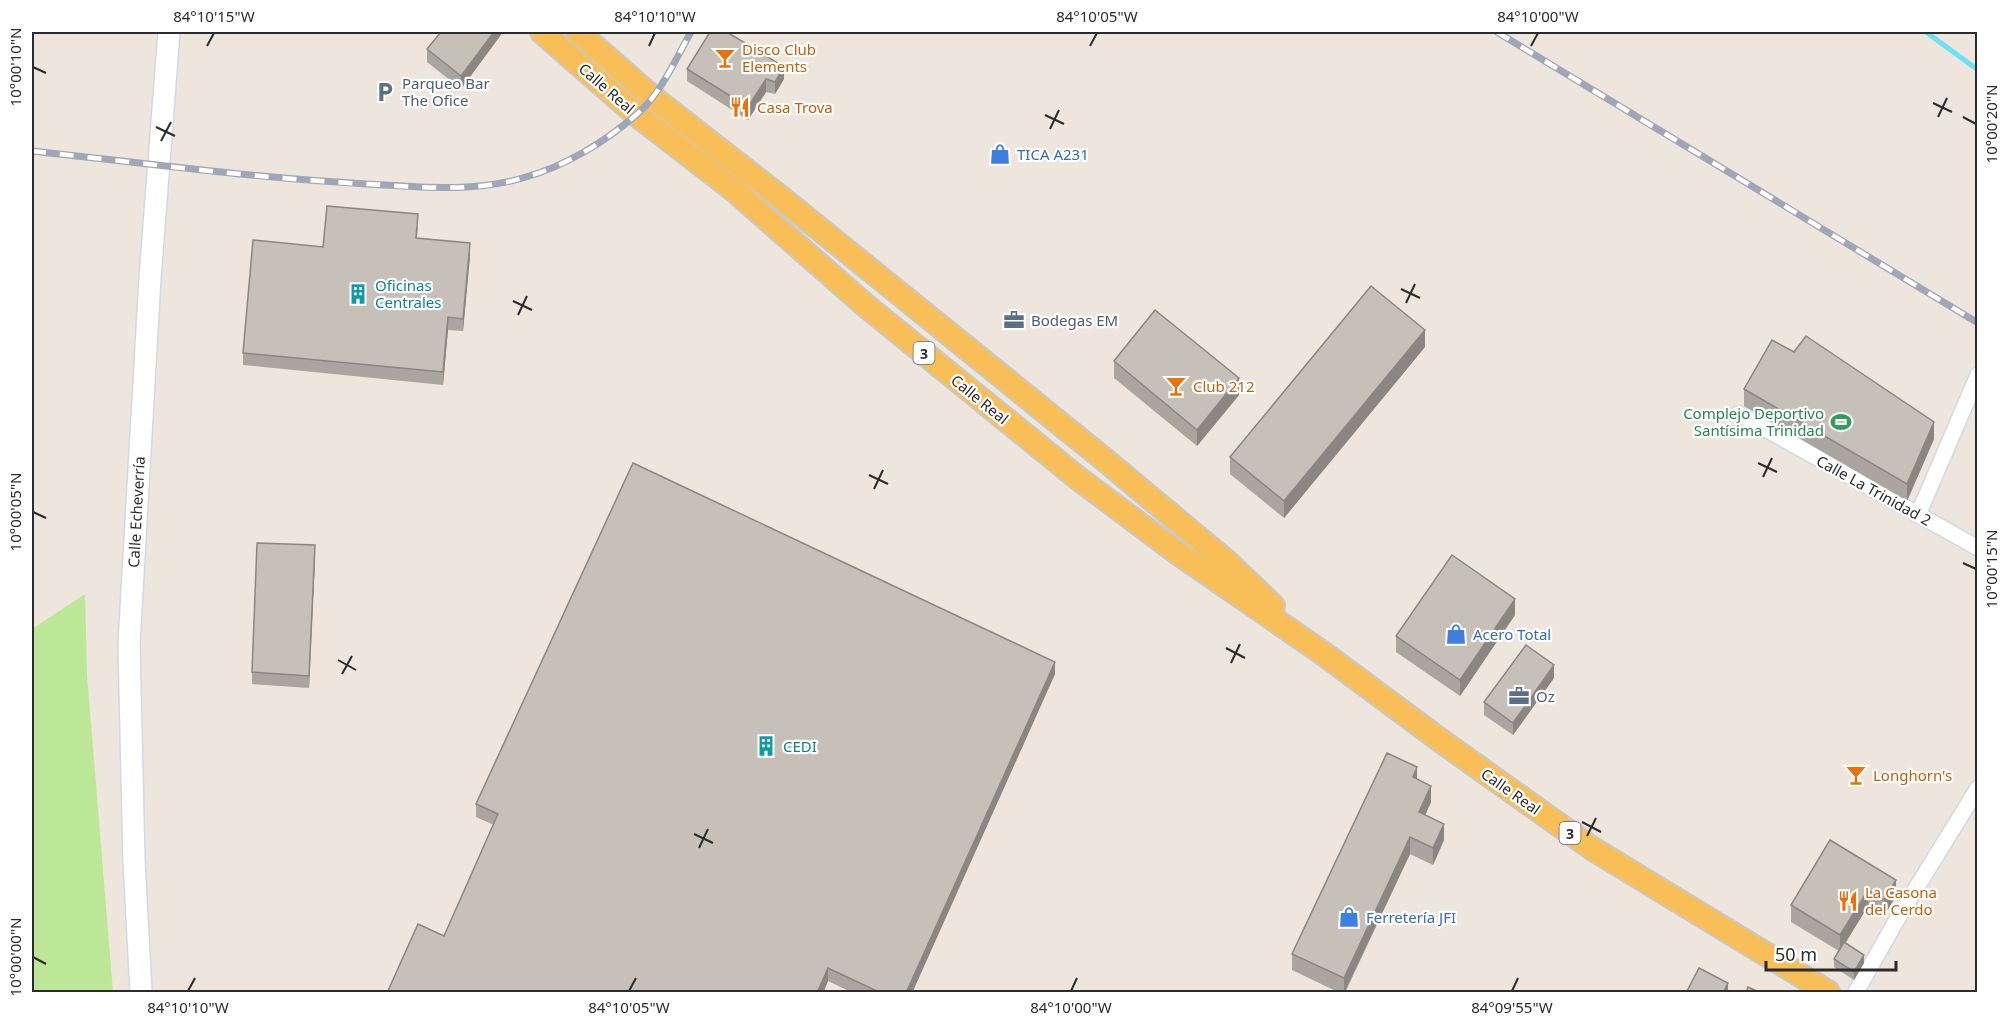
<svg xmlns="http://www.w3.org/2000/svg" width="2009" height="1024" font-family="'Noto Sans',sans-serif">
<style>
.green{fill:#bce797}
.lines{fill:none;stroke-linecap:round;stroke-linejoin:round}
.stream{stroke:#6be2f5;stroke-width:5}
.street-casing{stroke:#d2d8e5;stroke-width:18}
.secondary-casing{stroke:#d2d8e5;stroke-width:24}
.primary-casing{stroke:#c8c8c8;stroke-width:26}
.street{stroke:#fff;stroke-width:15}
.secondary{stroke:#fff;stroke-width:21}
.primary{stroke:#f8bf59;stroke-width:22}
.rail-casing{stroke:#9fa6b7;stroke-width:7}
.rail{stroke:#fff;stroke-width:4.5;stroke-dasharray:14;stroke-linecap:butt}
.wall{fill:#aaa59f}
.shaded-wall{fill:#8b8682}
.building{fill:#c6c0b9;stroke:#8b8682;stroke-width:1.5}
.ticks{fill:none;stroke:#2c2c2c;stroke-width:2}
.labels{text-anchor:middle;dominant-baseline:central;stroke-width:4.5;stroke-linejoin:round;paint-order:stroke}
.shield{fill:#fff;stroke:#6b6b6b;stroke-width:1.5}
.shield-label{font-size:14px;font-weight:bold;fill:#2c2c2c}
.food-label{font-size:15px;fill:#c56008;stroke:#fff;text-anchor:start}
.service-label{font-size:15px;fill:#4e5e75;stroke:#fff;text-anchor:start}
.street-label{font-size:15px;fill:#2c2c2c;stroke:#fff}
.shop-label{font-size:15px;fill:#366cbe;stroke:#fff;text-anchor:start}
.culture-label{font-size:15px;fill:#0d838f;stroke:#fff;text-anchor:start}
.leisure-label{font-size:15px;fill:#27864d;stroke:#fff;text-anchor:end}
.neatline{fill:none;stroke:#2c2c2c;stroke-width:2}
.ticks-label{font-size:15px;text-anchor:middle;fill:#2c2c2c}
</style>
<rect width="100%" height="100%" fill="#eee5dd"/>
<polygon class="green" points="85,594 87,675 113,992 32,992 32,629"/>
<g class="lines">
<polyline class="stream" points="1926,32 1978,70"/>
<g class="street-casing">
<g id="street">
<polyline points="1739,414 1978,548"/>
<polyline points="1918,515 1978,375"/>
<polyline points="1856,992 1899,916 1978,788"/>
</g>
</g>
<g class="secondary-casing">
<polyline id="secondary" points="141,992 134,861 129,644 150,278 169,32"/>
</g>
<g class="primary-casing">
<g id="primary">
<polyline points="542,32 637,115 734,190 865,305 1079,479 1178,553 1324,654 1444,743 1593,849 1828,992"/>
<polyline points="578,32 652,97 780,197 1105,460 1227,562 1273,606"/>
</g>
</g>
<use href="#street" class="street"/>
<use href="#secondary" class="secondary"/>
<use href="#primary" class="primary"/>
<g class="rail-casing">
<g id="rail">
<polyline points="1497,32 1978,323"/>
<path d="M32,151c111,12 223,27 335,33 52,3 108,9 159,-7 39,-11 79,-35 110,-62 25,-21 39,-55 55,-83"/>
</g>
</g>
<use href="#rail" class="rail"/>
</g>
<g class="wall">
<polygon points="441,32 503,32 461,89 427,62 427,49"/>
<polygon points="687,69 784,79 775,94 766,92 748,120 687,81"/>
<polygon points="418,227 417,238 470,256 463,331 448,330 443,385 243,365 243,353 323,247"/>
<polygon points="1425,347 1284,518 1230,474 1230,457"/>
<polygon points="1794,352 1934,439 1907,501 1744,406 1744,389"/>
<polygon points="1114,361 1239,395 1197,446 1114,378"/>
<polygon points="315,558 309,688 252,684 252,672"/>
<polygon points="1515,615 1460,696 1396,652 1396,636"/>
<polygon points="1055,674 912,993 853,993 828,981 823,993 387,993 444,936 494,825 476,817 476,804"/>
<polygon points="1554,678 1513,735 1484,715 1484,702"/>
<polygon points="1417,779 1431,802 1425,815 1444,840 1433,865 1410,854 1345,993 1340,993 1292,970 1292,954"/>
<polygon points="1830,840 1896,896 1884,916 1868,906 1845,943 1864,963 1854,980 1834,967 1834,959 1839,951 1791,922 1791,905"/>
</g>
<g class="shaded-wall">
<polygon points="494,32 503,32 461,89 461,76"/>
<polygon points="784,67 784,79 775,94 775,82"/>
<polygon points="766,79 766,92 748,120 748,107"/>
<polygon points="470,243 470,256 463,331 463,319"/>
<polygon points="448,317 448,330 443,385 443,372"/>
<polygon points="1425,330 1425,347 1284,518 1284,501"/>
<polygon points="1239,378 1239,395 1197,446 1197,430"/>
<polygon points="1934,422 1934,439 1907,501 1907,484"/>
<polygon points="315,545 315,558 309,688 309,676"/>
<polygon points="1515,599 1515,615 1460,696 1460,680"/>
<polygon points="1055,662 1055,674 912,993 906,993"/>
<polygon points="1554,665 1554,678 1513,735 1513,723"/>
<polygon points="1417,767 1417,783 1413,777"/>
<polygon points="1431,786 1431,802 1419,829 1419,812"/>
<polygon points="1444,824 1444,840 1433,865 1433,848"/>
<polygon points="1410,837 1410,854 1344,993 1344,978"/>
<polygon points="1896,880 1896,896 1884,916 1884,900"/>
<polygon points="1868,890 1868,906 1840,952 1840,935"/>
<polygon points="1864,955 1864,963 1854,980 1854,972"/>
<polygon points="828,968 828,981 823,993 817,993"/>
<polygon points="1728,983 1728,993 1723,993"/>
</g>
<g class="building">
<polygon points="441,32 494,32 461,76 427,49"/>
<polygon points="710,32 727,32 784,67 775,82 766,79 748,107 687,69"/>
<polygon points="327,206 418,214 416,238 470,243 463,319 448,317 443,372 243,353 253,240 323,247"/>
<polygon points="1371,286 1425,330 1284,501 1230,457"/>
<polygon points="1155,310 1239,378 1197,430 1114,361"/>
<polygon points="1806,336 1934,422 1907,484 1744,389 1772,340 1794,352"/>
<polygon points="633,463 1055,662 906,993 881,993 828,968 817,993 387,993 418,924 444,936 498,814 476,804"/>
<polygon points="257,543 315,545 309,676 252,672"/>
<polygon points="1452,555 1515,599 1460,680 1396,636"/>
<polygon points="1526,645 1554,665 1513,723 1484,702"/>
<polygon points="1387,753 1417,767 1413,777 1431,786 1419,812 1444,824 1433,848 1410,837 1344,978 1292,954"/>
<polygon points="1830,840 1896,880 1884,900 1868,890 1840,935 1791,905"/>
<polygon points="1844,942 1864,955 1854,972 1834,959"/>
<polygon points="1699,968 1728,983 1723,993 1686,993"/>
<polygon points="1748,987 1761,993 1746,993"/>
</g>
<path class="ticks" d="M207,46l7,-13M649,46l6,-13M1090,46l7,-13M1531,46l7,-13M33,67l13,6M1933,103l19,9M1045,115l19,9M1938,117l9,-19M1963,117l13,7M156,127l19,9M1050,129l9,-19M161,141l10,-19M1401,289l19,9M513,301l19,9M1406,303l9,-19M518,315l9,-19M1758,463l19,9M869,475l19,9M1763,477l9,-19M874,489l9,-19M33,512l13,6M1963,563l13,6M1226,648l19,10M338,660l18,10M1231,663l9,-19M342,674l10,-18M1582,822l19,10M694,834l19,9M1587,836l9,-18M699,848l9,-19M33,957l13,7M188,991l7,-13M629,991l7,-13M1071,991l6,-13M1512,991l6,-13"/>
<defs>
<g id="bar-bare" transform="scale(1.62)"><path d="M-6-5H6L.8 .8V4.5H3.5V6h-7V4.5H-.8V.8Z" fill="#e8710a" stroke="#fff" stroke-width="2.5" paint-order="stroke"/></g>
<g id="parking-bare" transform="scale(1.62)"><path d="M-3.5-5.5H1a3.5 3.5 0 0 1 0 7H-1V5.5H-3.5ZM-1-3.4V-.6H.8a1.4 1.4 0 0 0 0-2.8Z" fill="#5c6f8a" stroke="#fff" stroke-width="2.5" paint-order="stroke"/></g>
<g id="restaurant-bare" transform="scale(1.62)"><path d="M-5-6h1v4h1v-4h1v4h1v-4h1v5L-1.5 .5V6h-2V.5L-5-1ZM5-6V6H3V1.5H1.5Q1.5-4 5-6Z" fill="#e8710a" stroke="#fff" stroke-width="2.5" paint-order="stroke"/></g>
<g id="shop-bare" transform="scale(1.62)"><path d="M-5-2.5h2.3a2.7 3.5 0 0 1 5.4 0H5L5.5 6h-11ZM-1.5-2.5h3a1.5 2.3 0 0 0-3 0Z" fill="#3f7fe0" stroke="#fff" stroke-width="2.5" paint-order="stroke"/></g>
<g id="building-bare" transform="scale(1.62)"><path d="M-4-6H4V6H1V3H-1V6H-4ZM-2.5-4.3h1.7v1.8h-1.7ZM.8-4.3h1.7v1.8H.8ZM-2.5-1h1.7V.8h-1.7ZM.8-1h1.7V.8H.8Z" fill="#0f9aa8" stroke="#fff" stroke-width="2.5" paint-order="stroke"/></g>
<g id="office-bare" transform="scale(1.62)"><path d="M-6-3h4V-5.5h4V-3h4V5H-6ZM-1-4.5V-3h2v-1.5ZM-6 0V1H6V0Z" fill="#5c6f8a" stroke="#fff" stroke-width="2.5" paint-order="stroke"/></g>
<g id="stadium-bare" transform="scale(1.62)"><path d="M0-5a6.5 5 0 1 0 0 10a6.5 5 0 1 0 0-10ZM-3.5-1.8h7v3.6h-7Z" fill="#2e9e5b" stroke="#fff" stroke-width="2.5" paint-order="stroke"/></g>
</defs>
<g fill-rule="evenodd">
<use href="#bar-bare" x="725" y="58"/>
<use href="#parking-bare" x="385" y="92"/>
<use href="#restaurant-bare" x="740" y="107"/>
<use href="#shop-bare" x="1000" y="154"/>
<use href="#building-bare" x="358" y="294"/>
<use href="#office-bare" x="1014" y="320"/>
<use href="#bar-bare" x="1176" y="386"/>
<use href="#stadium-bare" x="1841" y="422"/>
<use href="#shop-bare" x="1456" y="634"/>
<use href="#office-bare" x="1519" y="696"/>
<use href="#building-bare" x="766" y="746"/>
<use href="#bar-bare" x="1856" y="775"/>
<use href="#restaurant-bare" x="1848" y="901"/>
<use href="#shop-bare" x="1349" y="917"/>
</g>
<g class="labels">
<g class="shield">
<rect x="913.5" y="342" width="21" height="22" rx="4.5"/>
<rect x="1559.5" y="822" width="21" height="22" rx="4.5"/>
</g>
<g class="shield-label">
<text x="924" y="353">3</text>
<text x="1570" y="833">3</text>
</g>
<g class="food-label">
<text x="742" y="49">Disco Club<tspan x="742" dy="17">Elements</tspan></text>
<text x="757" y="107">Casa Trova</text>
<text x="1193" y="386">Club 212</text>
<text x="1873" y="775">Longhorn's</text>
<text x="1865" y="892">La Casona<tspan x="1865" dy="17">del Cerdo</tspan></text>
</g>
<g class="service-label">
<text x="402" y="83">Parqueo Bar<tspan x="402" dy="17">The Ofice</tspan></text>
<text x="1031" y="320">Bodegas EM</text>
<text x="1536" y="696">Oz</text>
</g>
<g class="street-label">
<text transform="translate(607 88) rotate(41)">Calle Real</text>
<text transform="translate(980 399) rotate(39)">Calle Real</text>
<text transform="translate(1874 490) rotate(29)">Calle La Trinidad 2</text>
<text transform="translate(136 512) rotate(-87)">Calle Echeverría</text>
<text transform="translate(1511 791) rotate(35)">Calle Real</text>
</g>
<g class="shop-label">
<text x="1017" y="154">TICA A231</text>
<text x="1473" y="634">Acero Total</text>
<text x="1366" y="917">Ferretería JFI</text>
</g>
<g class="culture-label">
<text x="375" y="285">Oficinas<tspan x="375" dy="17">Centrales</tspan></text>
<text x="783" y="746">CEDI</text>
</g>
<g class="leisure-label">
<text x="1824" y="413">Complejo Deportivo<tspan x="1824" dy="17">Santísima Trinidad</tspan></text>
</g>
</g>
<rect width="2009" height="1024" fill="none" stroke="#ffffff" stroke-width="66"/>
<path d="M1766 961v9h130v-9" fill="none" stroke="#2c2c2c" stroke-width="3"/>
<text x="1775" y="961" font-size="18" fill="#2c2c2c" stroke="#ffffff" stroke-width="4.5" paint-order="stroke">50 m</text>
<rect x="33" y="33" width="1943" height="958" class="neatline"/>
<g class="ticks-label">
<text x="214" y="22">84°10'15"W</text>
<text x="655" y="22">84°10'10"W</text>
<text x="1097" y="22">84°10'05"W</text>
<text x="1538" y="22">84°10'00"W</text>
<text transform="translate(16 67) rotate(-90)" y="5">10°00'10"N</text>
<text transform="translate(1992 124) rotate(-90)" y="5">10°00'20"N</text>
<text transform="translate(16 512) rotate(-90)" y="5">10°00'05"N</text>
<text transform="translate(1992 569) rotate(-90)" y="5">10°00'15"N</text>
<text transform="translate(16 957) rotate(-90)" y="5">10°00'00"N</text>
<text x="188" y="1013">84°10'10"W</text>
<text x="629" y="1013">84°10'05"W</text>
<text x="1071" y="1013">84°10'00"W</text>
<text x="1512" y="1013">84°09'55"W</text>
</g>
</svg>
